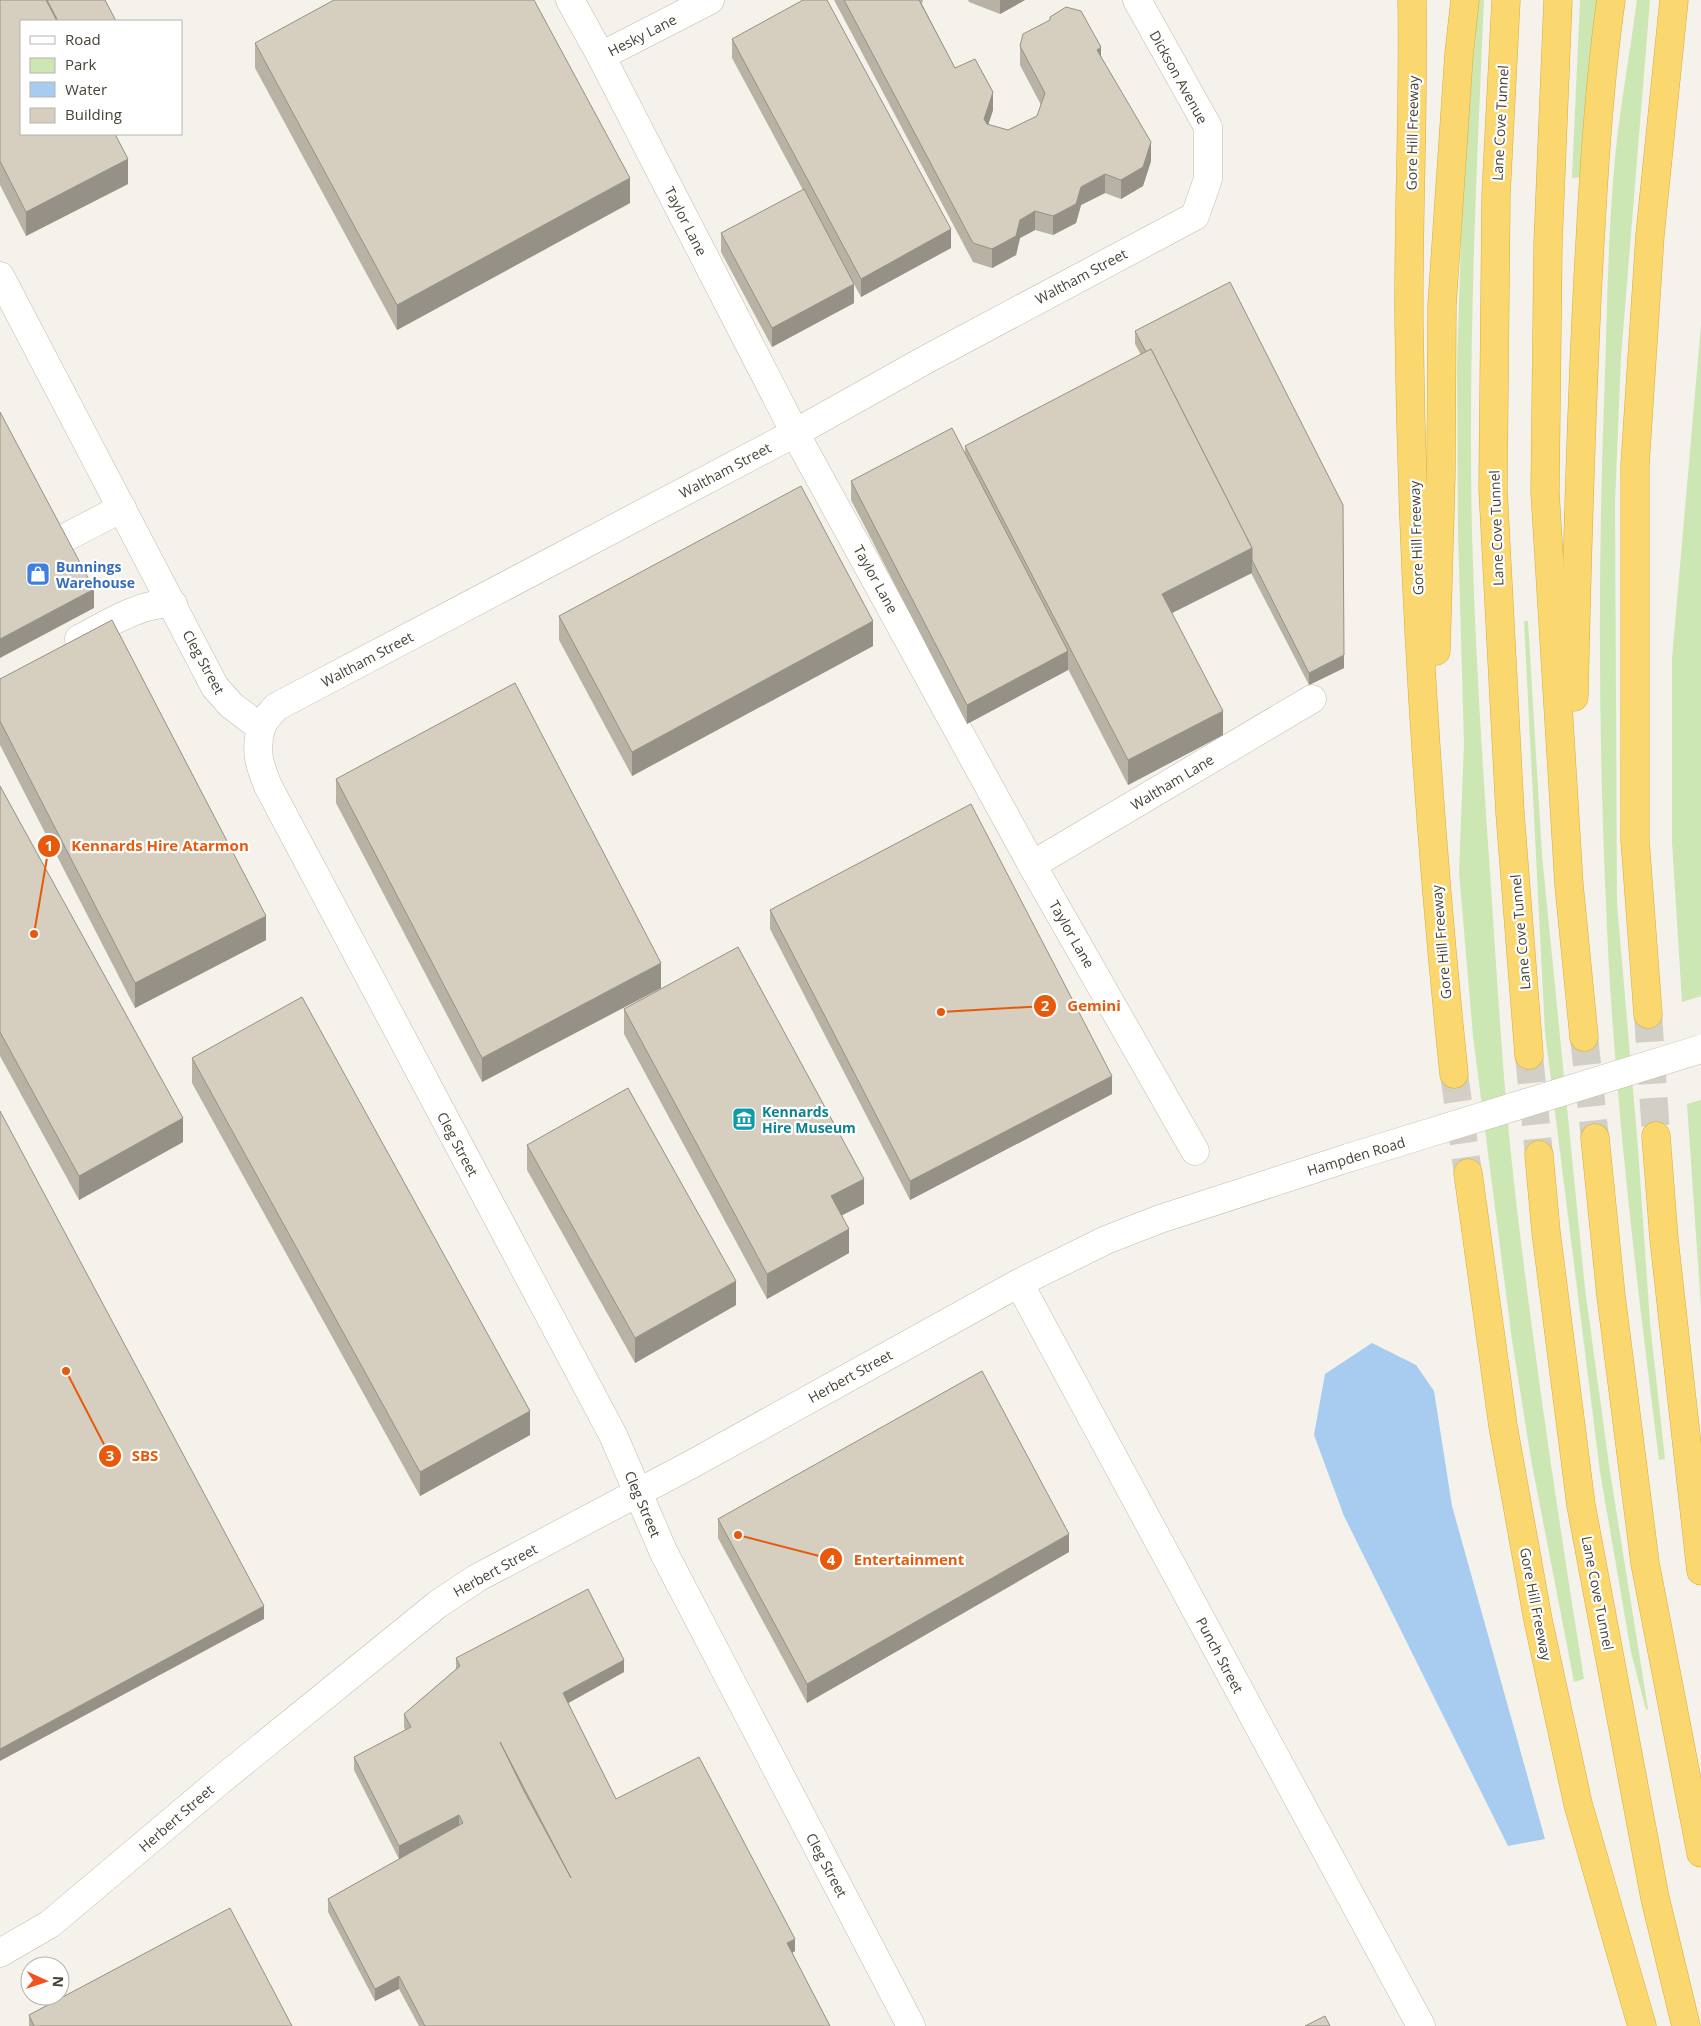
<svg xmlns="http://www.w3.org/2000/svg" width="1701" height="2026" font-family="'Open Sans',sans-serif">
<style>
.green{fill:#cce7b4}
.water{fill:#a8ccef}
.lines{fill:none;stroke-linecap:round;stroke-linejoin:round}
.highway-tunnel{stroke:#d2cfc6;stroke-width:28;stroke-dasharray:28 14;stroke-linecap:butt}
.minor-casing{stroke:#c0bbac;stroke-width:29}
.highway-casing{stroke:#daad3e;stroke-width:29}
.minor{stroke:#fff;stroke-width:28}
.highway{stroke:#fad76f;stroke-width:28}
.minor-bridge-casing{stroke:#c0bbac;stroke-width:29;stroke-linecap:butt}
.minor-bridge{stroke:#fff;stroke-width:28}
.wall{fill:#b8b2a4}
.shaded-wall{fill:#969186}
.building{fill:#d6cfbf;stroke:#969186;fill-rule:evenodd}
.labels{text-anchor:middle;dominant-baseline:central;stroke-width:4.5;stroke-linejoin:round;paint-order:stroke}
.street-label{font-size:14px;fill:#484338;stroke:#fff}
.shop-label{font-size:14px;font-weight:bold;fill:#366cbe;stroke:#fff;text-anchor:start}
.culture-label{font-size:14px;font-weight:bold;fill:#0d838f;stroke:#fff;text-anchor:start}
.leader{fill:none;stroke:#e8590c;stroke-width:2}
.callout-dot{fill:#e8590c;stroke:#fff;stroke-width:2}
.mark-label{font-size:15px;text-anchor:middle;font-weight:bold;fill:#fff}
.callout-label{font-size:15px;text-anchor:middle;font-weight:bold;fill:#e8590c;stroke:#fff;stroke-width:4.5;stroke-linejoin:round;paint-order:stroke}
</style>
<rect width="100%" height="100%" fill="#f4f2ea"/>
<g class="green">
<path d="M1473,0h11c-8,178 -16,356 -12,533 3,113 10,226 18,339 7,107 13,214 25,320 19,163 43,325 69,487l-10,3 -43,-223 -19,-119 -39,-304 -14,-164 5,-129 -6,-210 -1,-169 6,-183z"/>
<polygon points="1580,0 1597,0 1580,177 1572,178"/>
<path d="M1637,0h13l-29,357 -6,145 2,402 21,244 12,175 15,136 -6,1c-23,-184 -46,-370 -53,-556 -8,-177 -8,-354 -1,-530 2,-64 3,-128 8,-192 4,-60 16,-121 24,-182z"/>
<polygon points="1701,325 1701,996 1682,1002 1672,842 1672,658"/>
<polygon points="1524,621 1528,621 1542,855 1585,1289 1610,1472 1648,1709 1646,1710 1631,1652 1600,1472 1545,1032"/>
<polygon points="1701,1100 1701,1307 1687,1104"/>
</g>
<polygon class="water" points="1372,1343 1416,1365 1434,1391 1452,1506 1545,1839 1508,1846 1344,1516 1314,1435 1325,1374"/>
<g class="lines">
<g class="highway-tunnel">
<polyline points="1648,1014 1656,1136"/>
<polyline points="1584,1037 1595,1138"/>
<polyline points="1529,1055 1539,1155"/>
<polyline points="1454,1074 1468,1173"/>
</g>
<g class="minor-casing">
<g id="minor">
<polyline points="570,0 601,56 795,433 1032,865 1195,1151"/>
<polyline points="601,56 710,0"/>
<path d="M0,276l215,411 16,18 30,23c-6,23 -2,36 7,58l345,649 51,118 247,473"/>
<polyline points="59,541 122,508"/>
<path d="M79,639c27,-14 64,-38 94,-35"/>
<polyline points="261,728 265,720 276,707 795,433 927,359 1195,216 1208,179 1208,127 1137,0"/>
<polyline points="1032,865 1312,699"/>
<polyline points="1019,1283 1421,2026"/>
<polyline points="0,1953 50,1924 216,1784 438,1604 477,1578 692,1464 1019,1283 1106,1240 1160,1219 1351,1157"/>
</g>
</g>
<g class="highway-casing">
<g id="highway">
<path d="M1412,0c2,108 -4,216 -3,324 3,251 19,501 45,750"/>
<polyline points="1506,0 1496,195 1493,489 1510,813 1529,1055"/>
<polyline points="1558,0 1548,244 1545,492 1569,885 1584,1037"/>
<polyline points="1436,651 1441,475 1442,305 1459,54 1465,0"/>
<path d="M1574,697c3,-139 7,-279 14,-419 5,-92 10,-186 23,-278"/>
<polyline points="1648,1014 1635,840 1635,465 1650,235 1674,0"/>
<polyline points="1656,1136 1664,1239 1701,1571"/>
<polyline points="1595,1138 1611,1296 1645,1563 1701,1853"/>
<polyline points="1539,1155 1546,1232 1581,1505 1655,1898 1686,2026"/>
<polyline points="1468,1173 1503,1426 1538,1620 1578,1804 1642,2026"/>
</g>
</g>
<use href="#minor" class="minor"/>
<use href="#highway" class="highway"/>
<g class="minor-bridge-casing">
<polyline id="minor-bridge" points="1351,1157 1701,1049"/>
</g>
<use href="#minor-bridge" class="minor-bridge"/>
</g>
<g class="wall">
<polygon points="0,0 105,0 116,21 21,21 128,184 26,236 0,185"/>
<polygon points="834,0 923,0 922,4 955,68 993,110 988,125 1008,130 1037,116 1041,105 1020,65 1020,46 1101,56 1151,161 1143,186 1121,199 1105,193 1081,205 1076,223 1053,235 1035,230 1020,238 1016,255 992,268 973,262"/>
<polygon points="968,0 1025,0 1000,14 969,2"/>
<polygon points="732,39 951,248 861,297 843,264 854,303 772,347 721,252 721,233 803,190 732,58"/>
<polygon points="255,43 630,203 397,330 255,68"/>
<polygon points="1135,331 1344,668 1309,685 1251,573 1172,613 1223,735 1128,785 1068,669 1068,670 967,724 851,500 851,481 965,452 965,446 1141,355 1135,344"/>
<polygon points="559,616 873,646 632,776 559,640"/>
<polygon points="0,679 266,940 135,1008 0,745"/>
<polygon points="336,779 661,988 482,1082 336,803"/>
<polygon points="0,786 183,1142 79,1200 0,1056"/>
<polygon points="770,910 1112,1094 910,1200 770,929"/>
<polygon points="624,1009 864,1204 842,1215 849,1253 767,1299 624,1034"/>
<polygon points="192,1058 530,1435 420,1496 192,1083"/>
<polygon points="527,1145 736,1305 635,1363 527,1170"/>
<polygon points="718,1519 1069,1552 807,1703 718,1538"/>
<polygon points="456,1658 624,1672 568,1703 616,1799 795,1951 792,1953 830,2026 419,2026 399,1989 375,2001 328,1912 328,1899 399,1859 354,1770 354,1757 405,1730 404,1727 404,1714 456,1669"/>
<polygon points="29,2015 292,2026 29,2026"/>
</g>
<g class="shaded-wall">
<polygon points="1000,0 1025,0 1000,14"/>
<polygon points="1101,47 1101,66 1097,50"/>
<polygon points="993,92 993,110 984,138 984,119"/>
<polygon points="1151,142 1151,161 1143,186 1121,199 1121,180"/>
<polygon points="128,159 128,184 26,236 26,212"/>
<polygon points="1105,174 1105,193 1081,205 1076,223 1053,235 1053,216 1081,187"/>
<polygon points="630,178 630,203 397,330 397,305"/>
<polygon points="1035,211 1035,230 1020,238 1016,255 992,268 992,249 1020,220"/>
<polygon points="951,229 951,248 861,297 861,279"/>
<polygon points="854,284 854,303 772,347 772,328"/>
<polygon points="1252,548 1252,573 1162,618 1162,594"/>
<polygon points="94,589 94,608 0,658 0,639"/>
<polygon points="873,621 873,646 632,776 632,752"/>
<polygon points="1068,651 1068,670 967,724 967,705"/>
<polygon points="1344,655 1344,668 1309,685 1309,673"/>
<polygon points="1223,711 1223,735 1128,785 1128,760"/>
<polygon points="266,916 266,940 135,1008 135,983"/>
<polygon points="661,963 661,988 482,1082 482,1058"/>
<polygon points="1112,1076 1112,1094 910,1200 910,1181"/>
<polygon points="183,1118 183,1142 79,1200 79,1176"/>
<polygon points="864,1179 864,1204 831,1221 831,1196"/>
<polygon points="849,1229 849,1253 767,1299 767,1274"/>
<polygon points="736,1281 736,1305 635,1363 635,1338"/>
<polygon points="530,1411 530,1435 420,1496 420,1472"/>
<polygon points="1069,1534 1069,1552 807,1703 807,1684"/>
<polygon points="264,1606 264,1619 0,1761 0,1749"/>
<polygon points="624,1660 624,1672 563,1706 563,1693"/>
<polygon points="459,1815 459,1828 399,1859 399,1846"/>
<polygon points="795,1939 795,1951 787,1956 787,1943"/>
<polygon points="399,1976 399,1989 375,2001 375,1989"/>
</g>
<g class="building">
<polygon points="0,0 46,0 57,21 21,21 21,134 115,134 128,159 26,212 0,161"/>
<polygon points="47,0 105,0 116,21 58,21"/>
<polygon points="334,0 534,0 630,178 397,305 255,43"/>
<polygon points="803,0 827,0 951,229 861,279 732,39"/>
<polygon points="844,0 919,0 955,68 975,59 993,92 984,119 987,124 1008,130 1037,116 1045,93 1020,46 1023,34 1050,20 1050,17 1066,7 1081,11 1101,47 1097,50 1151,142 1143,167 1121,180 1105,174 1081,187 1076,204 1053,216 1035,211 1020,220 1016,236 992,249 973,243"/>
<polygon points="804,189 854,284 772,328 721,233"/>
<polygon points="1230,282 1343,505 1344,655 1309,673 1252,560 1252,548 1151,349 1146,352 1135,331"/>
<polygon points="1151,349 1252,548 1162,594 1223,711 1128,760 965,446"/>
<polygon points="0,412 94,589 0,639"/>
<polygon points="952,428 1068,651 967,705 851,481"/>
<polygon points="801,486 873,621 632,752 559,616"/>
<polygon points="112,620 266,916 135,983 0,721 0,679"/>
<polygon points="515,683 661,963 482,1058 336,779"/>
<polygon points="0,786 183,1118 79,1176 0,1032"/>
<polygon points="971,804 1112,1076 910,1181 770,910"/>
<polygon points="738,947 864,1179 831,1196 849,1229 767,1274 624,1009"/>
<polygon points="302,997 530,1411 420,1472 192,1058"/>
<polygon points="628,1088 736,1281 635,1338 527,1145"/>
<polygon points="0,1111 264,1606 0,1749"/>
<polygon points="982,1371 1069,1534 807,1684 718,1519"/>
<path d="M588,1589l36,71 -61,33 53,106 83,-42 96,182 -8,4 43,83h-405l-26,-50 -24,13 -47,-90 135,-76 -4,-8 -60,31 -45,-89 57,-30 -7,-13 56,-48 -4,-8zM500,1742l71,136 -47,-87z"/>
<polygon points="230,1908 292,2026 34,2026 29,2015"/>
<polygon points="1325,2016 1330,2026 1305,2026"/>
</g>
<defs>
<g id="shop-square" transform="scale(1.25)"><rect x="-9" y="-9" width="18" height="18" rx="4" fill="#3f7fe0" stroke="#fff"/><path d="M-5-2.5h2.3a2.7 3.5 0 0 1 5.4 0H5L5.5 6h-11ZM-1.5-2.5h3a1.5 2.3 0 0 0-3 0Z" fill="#fff"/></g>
<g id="museum-square" transform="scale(1.25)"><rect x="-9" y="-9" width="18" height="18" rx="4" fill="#0f9aa8" stroke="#fff"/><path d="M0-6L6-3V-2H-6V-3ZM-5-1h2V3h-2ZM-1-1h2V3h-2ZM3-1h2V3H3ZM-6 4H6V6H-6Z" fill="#fff"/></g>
</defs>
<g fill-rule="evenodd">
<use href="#shop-square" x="38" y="574"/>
<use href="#museum-square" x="744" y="1119"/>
</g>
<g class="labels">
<g class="street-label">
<text transform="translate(642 35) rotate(-27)">Hesky Lane</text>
<text transform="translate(1179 77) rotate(61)">Dickson Avenue</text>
<text transform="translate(1500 123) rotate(-87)">Lane Cove Tunnel</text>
<text transform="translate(1412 133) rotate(-89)">Gore Hill Freeway</text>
<text transform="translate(686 221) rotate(63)">Taylor Lane</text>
<text transform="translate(1081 276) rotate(-28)">Waltham Street</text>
<text transform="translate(725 470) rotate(-28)">Waltham Street</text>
<text transform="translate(1496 528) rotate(-92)">Lane Cove Tunnel</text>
<text transform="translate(1416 538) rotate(-92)">Gore Hill Freeway</text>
<text transform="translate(876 579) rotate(61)">Taylor Lane</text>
<text transform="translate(367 659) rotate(-28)">Waltham Street</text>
<text transform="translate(204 662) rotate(61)">Cleg Street</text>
<text transform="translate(1172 782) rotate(-31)">Waltham Lane</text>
<text transform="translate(1520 932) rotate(-95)">Lane Cove Tunnel</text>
<text transform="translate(1072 934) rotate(60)">Taylor Lane</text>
<text transform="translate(1441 942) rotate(-95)">Gore Hill Freeway</text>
<text transform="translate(458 1144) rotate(62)">Cleg Street</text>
<text transform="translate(1356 1156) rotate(-17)">Hampden Road</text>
<text transform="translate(850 1376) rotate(-29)">Herbert Street</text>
<text transform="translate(643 1504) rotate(67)">Cleg Street</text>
<text transform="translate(495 1570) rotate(-29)">Herbert Street</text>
<text transform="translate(1598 1593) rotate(79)">Lane Cove Tunnel</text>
<text transform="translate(1536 1604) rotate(79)">Gore Hill Freeway</text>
<text transform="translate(1220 1655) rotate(62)">Punch Street</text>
<text transform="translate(176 1818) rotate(-41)">Herbert Street</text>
<text transform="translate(827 1865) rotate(62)">Cleg Street</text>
</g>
<g class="shop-label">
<text x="56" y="566">Bunnings<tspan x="56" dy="16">Warehouse</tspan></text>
</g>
<g class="culture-label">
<text x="762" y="1111">Kennards<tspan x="762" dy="16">Hire Museum</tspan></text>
</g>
</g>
<path class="leader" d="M34 934L49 846M941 1012L1045 1006M66 1371L110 1456M738 1535L831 1559"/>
<g class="callout-dot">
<circle cx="34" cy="934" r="5"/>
<circle cx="941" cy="1012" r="5"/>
<circle cx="66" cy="1371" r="5"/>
<circle cx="738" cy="1535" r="5"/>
<circle cx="49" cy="846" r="12"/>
<circle cx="1045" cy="1006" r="12"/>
<circle cx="110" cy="1456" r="12"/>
<circle cx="831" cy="1559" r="12"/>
</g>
<g class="mark-label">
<text x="49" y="851">1</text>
<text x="1045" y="1011">2</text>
<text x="110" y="1461">3</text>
<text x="831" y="1565">4</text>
</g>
<g class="callout-label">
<text x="160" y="851">Kennards Hire Atarmon</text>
<text x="1094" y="1011">Gemini</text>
<text x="145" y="1461">SBS</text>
<text x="909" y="1565">Entertainment</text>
</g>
<rect x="20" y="20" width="162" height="115" fill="#ffffff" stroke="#b6b4af"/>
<rect x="30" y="36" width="25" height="8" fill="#ffffff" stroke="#b6b4af"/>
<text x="65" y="45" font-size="15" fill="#484338">Road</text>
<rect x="30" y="58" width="25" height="15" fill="#cce7b4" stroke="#b6b4af"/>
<text x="65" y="70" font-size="15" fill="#484338">Park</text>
<rect x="30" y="82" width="25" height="15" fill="#a8ccef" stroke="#b6b4af"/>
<text x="65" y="95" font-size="15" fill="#484338">Water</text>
<rect x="30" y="108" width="25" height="15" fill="#d6cfbf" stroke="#b6b4af"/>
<text x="65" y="120" font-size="15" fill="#484338">Building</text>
<g transform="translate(45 1981) rotate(93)"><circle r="24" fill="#ffffff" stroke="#b6b4af"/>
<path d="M0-4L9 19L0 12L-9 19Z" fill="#f55120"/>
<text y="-8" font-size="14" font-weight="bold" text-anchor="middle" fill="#484338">N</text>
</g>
</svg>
